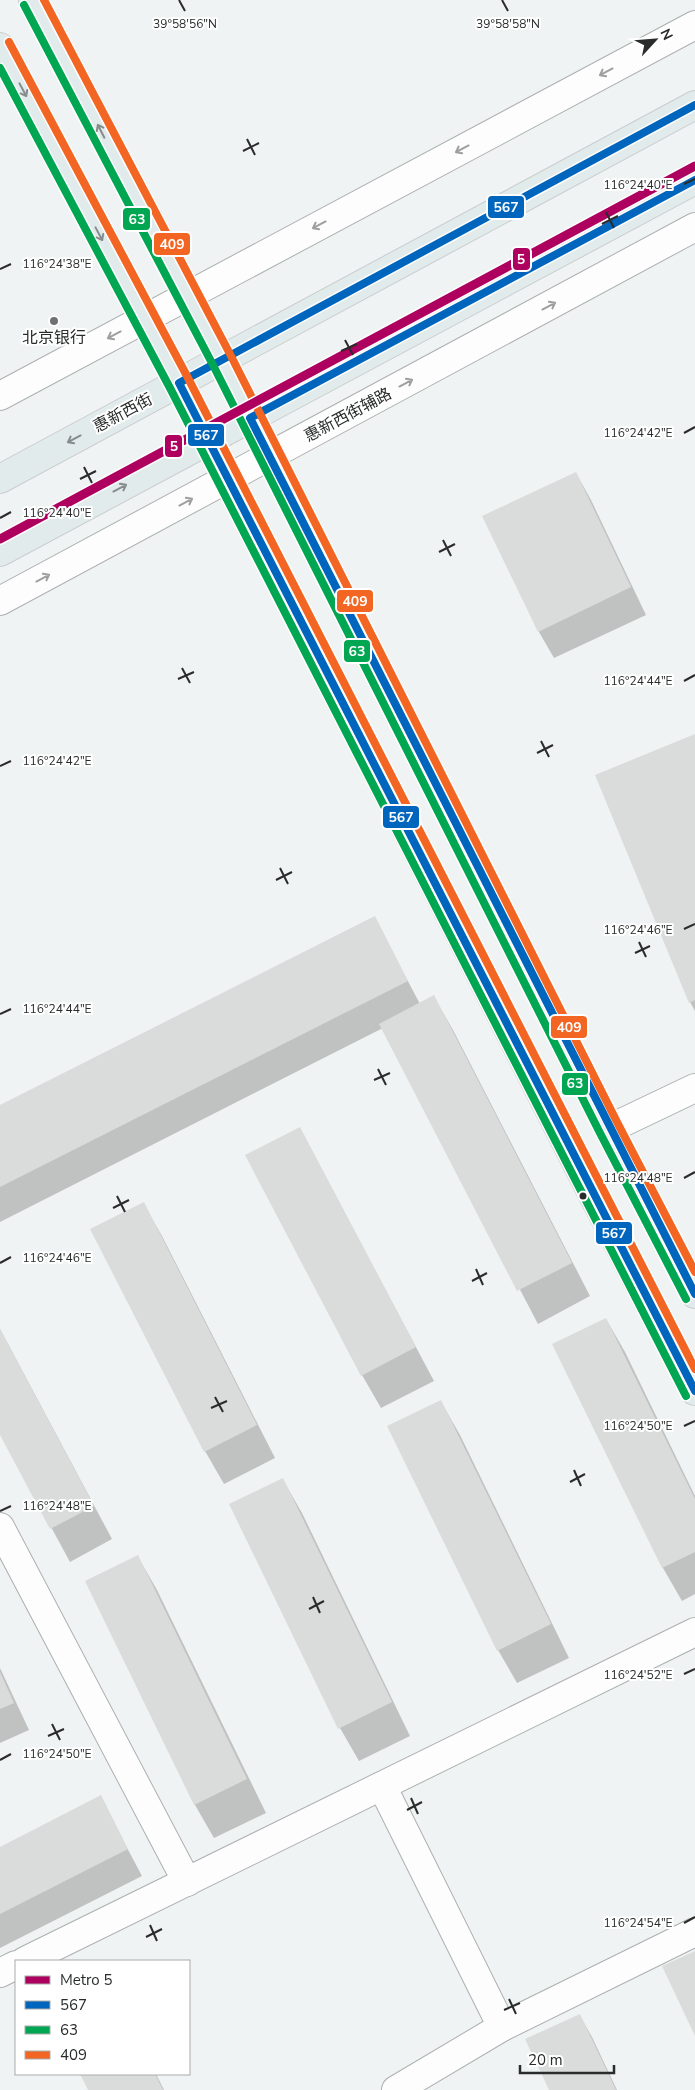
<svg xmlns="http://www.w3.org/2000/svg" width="695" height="2090" font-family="'Nunito Sans','Noto Sans SC',sans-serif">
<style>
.shadow{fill:#0003}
.building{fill:#dadcdc}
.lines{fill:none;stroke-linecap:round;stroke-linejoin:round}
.minor-casing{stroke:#adb0b0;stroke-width:30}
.major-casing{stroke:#cbcdcd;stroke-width:30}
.minor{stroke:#fdfdfd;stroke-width:28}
.major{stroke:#e2ebeb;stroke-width:28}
.bus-1-casing{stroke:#fff;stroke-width:11}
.bus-2-casing{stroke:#fff;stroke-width:11}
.bus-3-casing{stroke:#fff;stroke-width:11}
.bus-1{stroke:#0065bd;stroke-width:8}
.bus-2{stroke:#00a651;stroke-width:8}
.bus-3{stroke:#f26522;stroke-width:8}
.metro-1-casing{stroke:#fff;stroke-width:12}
.metro-1{stroke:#ae005f;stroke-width:9}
.oneway{stroke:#9e9f9f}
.oneway2{stroke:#868c8c}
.ticks{fill:none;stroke:#2a2c2c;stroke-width:2}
.poi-dot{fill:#6f7272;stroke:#fff;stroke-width:2}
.bus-dot{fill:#2a2c2c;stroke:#fff;stroke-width:2}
.labels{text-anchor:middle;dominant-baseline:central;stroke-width:4;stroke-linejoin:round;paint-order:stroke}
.poi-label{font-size:16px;fill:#2a2c2c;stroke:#fff}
.street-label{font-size:16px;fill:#2a2c2c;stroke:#fff}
.ticks-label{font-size:12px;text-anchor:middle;fill:#2a2c2c;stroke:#fff;stroke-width:4;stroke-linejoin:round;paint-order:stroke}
.line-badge{stroke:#fff;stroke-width:2}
.badge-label{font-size:14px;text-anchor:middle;font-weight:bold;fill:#fff}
</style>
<rect width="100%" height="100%" fill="#f0f3f3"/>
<g class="shadow">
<polygon points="576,473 591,500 646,615 554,658 539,632 484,517"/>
<polygon points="695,735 695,1011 690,1002"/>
<polygon points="374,917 420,1004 434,997 453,1030 590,1296 538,1324 383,1028 0,1222 0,1106"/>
<polygon points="300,1129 434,1381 381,1408 362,1375"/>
<polygon points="143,1203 162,1236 275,1458 224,1484 205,1451"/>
<polygon points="606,1319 625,1352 695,1496 695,1594 682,1601 663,1568 554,1345"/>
<polygon points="0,1329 112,1539 70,1562 0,1433"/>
<polygon points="441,1402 460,1435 569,1658 517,1683 498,1650"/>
<polygon points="283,1480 302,1513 410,1736 359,1761 340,1728"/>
<polygon points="138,1557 157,1590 266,1813 214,1838 195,1805 86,1582"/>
<polygon points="0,1668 29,1730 0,1743"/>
<polygon points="100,1797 142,1876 0,1948 0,1848"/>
<polygon points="580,2016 592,2037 617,2090 550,2090"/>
<polygon points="81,2074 156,2074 164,2090 89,2090"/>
</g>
<g class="building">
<polygon points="576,472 631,587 538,632 482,516"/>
<polygon points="695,734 695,1000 689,1003 595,775"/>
<polygon points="375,916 408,981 0,1187 0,1105"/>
<polygon points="434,995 572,1263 517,1291 379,1024"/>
<polygon points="300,1127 416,1347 361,1376 245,1155"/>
<polygon points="144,1202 257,1425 204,1452 90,1229"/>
<polygon points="606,1318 695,1499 695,1552 662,1568 552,1344"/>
<polygon points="0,1329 94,1506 50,1529 0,1435"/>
<polygon points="441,1400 551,1624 497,1651 387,1426"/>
<polygon points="283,1478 392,1702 338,1729 229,1504"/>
<polygon points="138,1555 247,1779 194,1805 85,1581"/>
<polygon points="0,1672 14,1703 0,1709"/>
<polygon points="101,1795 128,1849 0,1914 0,1847"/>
<polygon points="695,1951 695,2036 662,1966"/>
<polygon points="580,2014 616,2090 549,2090 525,2039"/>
<polygon points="80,2074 155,2074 163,2090 88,2090"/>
</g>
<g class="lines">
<g class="minor-casing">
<g id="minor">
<polyline points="0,396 695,25"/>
<polyline points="0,601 695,227"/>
<polyline points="609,1129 695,1088"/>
<polyline points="0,1527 187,1882"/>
<polyline points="382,1786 502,2027 695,1932"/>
<polyline points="25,1961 695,1632"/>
<polyline points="0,1973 16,1965"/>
<polyline points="396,2090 502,2027"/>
</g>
</g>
<g class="major-casing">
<g id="major">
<polyline points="33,0 222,360 609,1129 695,1294"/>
<polyline points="0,47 179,383 591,1191 695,1391"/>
<polyline points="0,479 695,105"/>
<polyline points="0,552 695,180"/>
</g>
</g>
<use href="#minor" class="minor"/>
<use href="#major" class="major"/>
<g class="bus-1-casing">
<g id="bus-1">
<polyline points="695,105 179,383 695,1391"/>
<polyline points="695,180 250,418 695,1294"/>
</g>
</g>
<g class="bus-2-casing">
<g id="bus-2">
<polyline points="24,5 213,365 600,1133 686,1299"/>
<polyline points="0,68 170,388 686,1396"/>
</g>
</g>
<g class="bus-3-casing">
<g id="bus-3">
<polyline points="44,0 231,356 618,1124 695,1272"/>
<polyline points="9,42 188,378 695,1369"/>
</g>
</g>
<use href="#bus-1" class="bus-1"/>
<use href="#bus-2" class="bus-2"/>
<use href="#bus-3" class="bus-3"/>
<g class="metro-1-casing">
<polyline id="metro-1" points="0,539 695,166"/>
</g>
<use href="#metro-1" class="metro-1"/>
</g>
<defs><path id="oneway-shaft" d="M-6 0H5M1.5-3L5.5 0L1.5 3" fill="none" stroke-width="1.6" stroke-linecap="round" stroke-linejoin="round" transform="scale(1.25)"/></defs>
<g class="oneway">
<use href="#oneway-shaft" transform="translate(606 72) rotate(152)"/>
<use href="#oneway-shaft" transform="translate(462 149) rotate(152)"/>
<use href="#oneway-shaft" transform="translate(319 225) rotate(152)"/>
<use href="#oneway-shaft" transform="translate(549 306) rotate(-28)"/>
<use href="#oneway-shaft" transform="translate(114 335) rotate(152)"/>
<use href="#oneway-shaft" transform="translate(406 383) rotate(-28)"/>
<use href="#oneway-shaft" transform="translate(186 502) rotate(-28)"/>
<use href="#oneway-shaft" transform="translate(43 578) rotate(-28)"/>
</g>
<g class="oneway2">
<use href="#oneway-shaft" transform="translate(23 90) rotate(62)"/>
<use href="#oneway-shaft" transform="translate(101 131) rotate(-117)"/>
<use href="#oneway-shaft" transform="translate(99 234) rotate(62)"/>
<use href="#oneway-shaft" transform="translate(74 439) rotate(152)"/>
<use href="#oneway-shaft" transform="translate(120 488) rotate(-28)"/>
</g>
<path class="ticks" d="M179,0l6,11M502,0l6,11M247,139l8,16M243,151l16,-8M684,184l11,-5M606,212l8,16M602,224l16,-8M0,269l11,-5M345,340l8,15M341,351l16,-7M684,433l11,-6M84,467l8,16M80,479l16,-8M0,518l11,-6M443,540l8,16M439,552l16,-8M182,668l8,15M178,679l16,-7M684,681l11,-6M541,741l8,16M537,753l16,-8M0,766l11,-5M280,868l8,16M276,880l16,-8M684,929l11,-5M639,942l7,15M635,953l15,-7M0,1014l11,-5M378,1069l8,16M374,1080l16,-7M684,1178l11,-6M117,1196l8,16M113,1208l16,-8M0,1263l11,-6M476,1269l7,16M472,1281l15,-8M215,1397l8,15M211,1408l16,-7M684,1426l11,-5M574,1470l7,16M570,1482l15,-8M0,1511l11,-5M313,1597l7,16M309,1609l15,-8M684,1674l11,-5M52,1724l8,16M48,1736l16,-7M0,1760l11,-6M411,1798l7,16M407,1810l15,-8M684,1923l11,-6M150,1925l7,16M146,1937l16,-8M509,1999l7,15M504,2010l16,-7"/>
<circle class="poi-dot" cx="54" cy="321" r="5"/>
<circle class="bus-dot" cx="583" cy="1196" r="4.5"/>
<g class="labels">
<g class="poi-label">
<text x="54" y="338">北京银行</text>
</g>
<g class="street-label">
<text transform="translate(123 413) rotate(-28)">惠新西街</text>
<text transform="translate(348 415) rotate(-28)">惠新西街辅路</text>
</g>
</g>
<g class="ticks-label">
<text x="185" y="28">39°58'56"N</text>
<text x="508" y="28">39°58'58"N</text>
<text x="638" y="189">116°24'40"E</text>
<text x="57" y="268">116°24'38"E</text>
<text x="638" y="437">116°24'42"E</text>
<text x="57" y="517">116°24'40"E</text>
<text x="638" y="685">116°24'44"E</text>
<text x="57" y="765">116°24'42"E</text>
<text x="638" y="934">116°24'46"E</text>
<text x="57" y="1013">116°24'44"E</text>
<text x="638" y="1182">116°24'48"E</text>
<text x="57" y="1262">116°24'46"E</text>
<text x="638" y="1430">116°24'50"E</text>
<text x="57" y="1510">116°24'48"E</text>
<text x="638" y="1679">116°24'52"E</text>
<text x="57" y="1758">116°24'50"E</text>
<text x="638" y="1927">116°24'54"E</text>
</g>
<g class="line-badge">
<rect x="487" y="195" width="38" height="24" rx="5" fill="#0065bd"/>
<rect x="122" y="207" width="29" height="24" rx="5" fill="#00a651"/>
<rect x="153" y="232" width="38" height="24" rx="5" fill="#f26522"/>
<rect x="512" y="247" width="19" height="24" rx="5" fill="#ae005f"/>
<rect x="187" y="423" width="38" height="24" rx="5" fill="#0065bd"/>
<rect x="164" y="434" width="19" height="24" rx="5" fill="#ae005f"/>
<rect x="336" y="589" width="38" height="24" rx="5" fill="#f26522"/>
<rect x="343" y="639" width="28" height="24" rx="5" fill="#00a651"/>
<rect x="382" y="805" width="38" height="24" rx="5" fill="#0065bd"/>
<rect x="550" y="1015" width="38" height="24" rx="5" fill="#f26522"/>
<rect x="561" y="1072" width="28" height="24" rx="5" fill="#00a651"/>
<rect x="595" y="1221" width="38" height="24" rx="5" fill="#0065bd"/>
</g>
<g class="badge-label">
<text x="506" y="212">567</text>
<text x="137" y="224">63</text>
<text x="172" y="249">409</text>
<text x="521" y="264">5</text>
<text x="206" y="440">567</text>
<text x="174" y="451">5</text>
<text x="355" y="606">409</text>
<text x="357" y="656">63</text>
<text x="401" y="822">567</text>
<text x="569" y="1032">409</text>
<text x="575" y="1088">63</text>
<text x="614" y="1238">567</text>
</g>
<rect x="15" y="1960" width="175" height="115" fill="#ffffff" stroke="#aaabab"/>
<rect x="25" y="1976" width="25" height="8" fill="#ae005f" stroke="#aaabab"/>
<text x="60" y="1985" font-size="15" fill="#2a2c2c">Metro 5</text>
<rect x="25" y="2001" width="25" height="8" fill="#0065bd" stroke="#aaabab"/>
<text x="60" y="2010" font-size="15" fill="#2a2c2c">567</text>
<rect x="25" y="2026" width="25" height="8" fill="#00a651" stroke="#aaabab"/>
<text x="60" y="2035" font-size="15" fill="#2a2c2c">63</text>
<rect x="25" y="2051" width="25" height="8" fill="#f26522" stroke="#aaabab"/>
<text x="60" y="2060" font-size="15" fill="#2a2c2c">409</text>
<g transform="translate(655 40) rotate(64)" stroke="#ffffff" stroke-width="4" paint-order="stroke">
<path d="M0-4L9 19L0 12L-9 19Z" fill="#2a2c2c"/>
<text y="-8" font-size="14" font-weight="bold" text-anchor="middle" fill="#2a2c2c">N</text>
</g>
<path d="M520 2065v8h94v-8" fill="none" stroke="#2a2c2c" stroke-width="2.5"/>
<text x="528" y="2065" font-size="15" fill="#2a2c2c" stroke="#ffffff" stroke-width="4" paint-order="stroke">20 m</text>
</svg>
